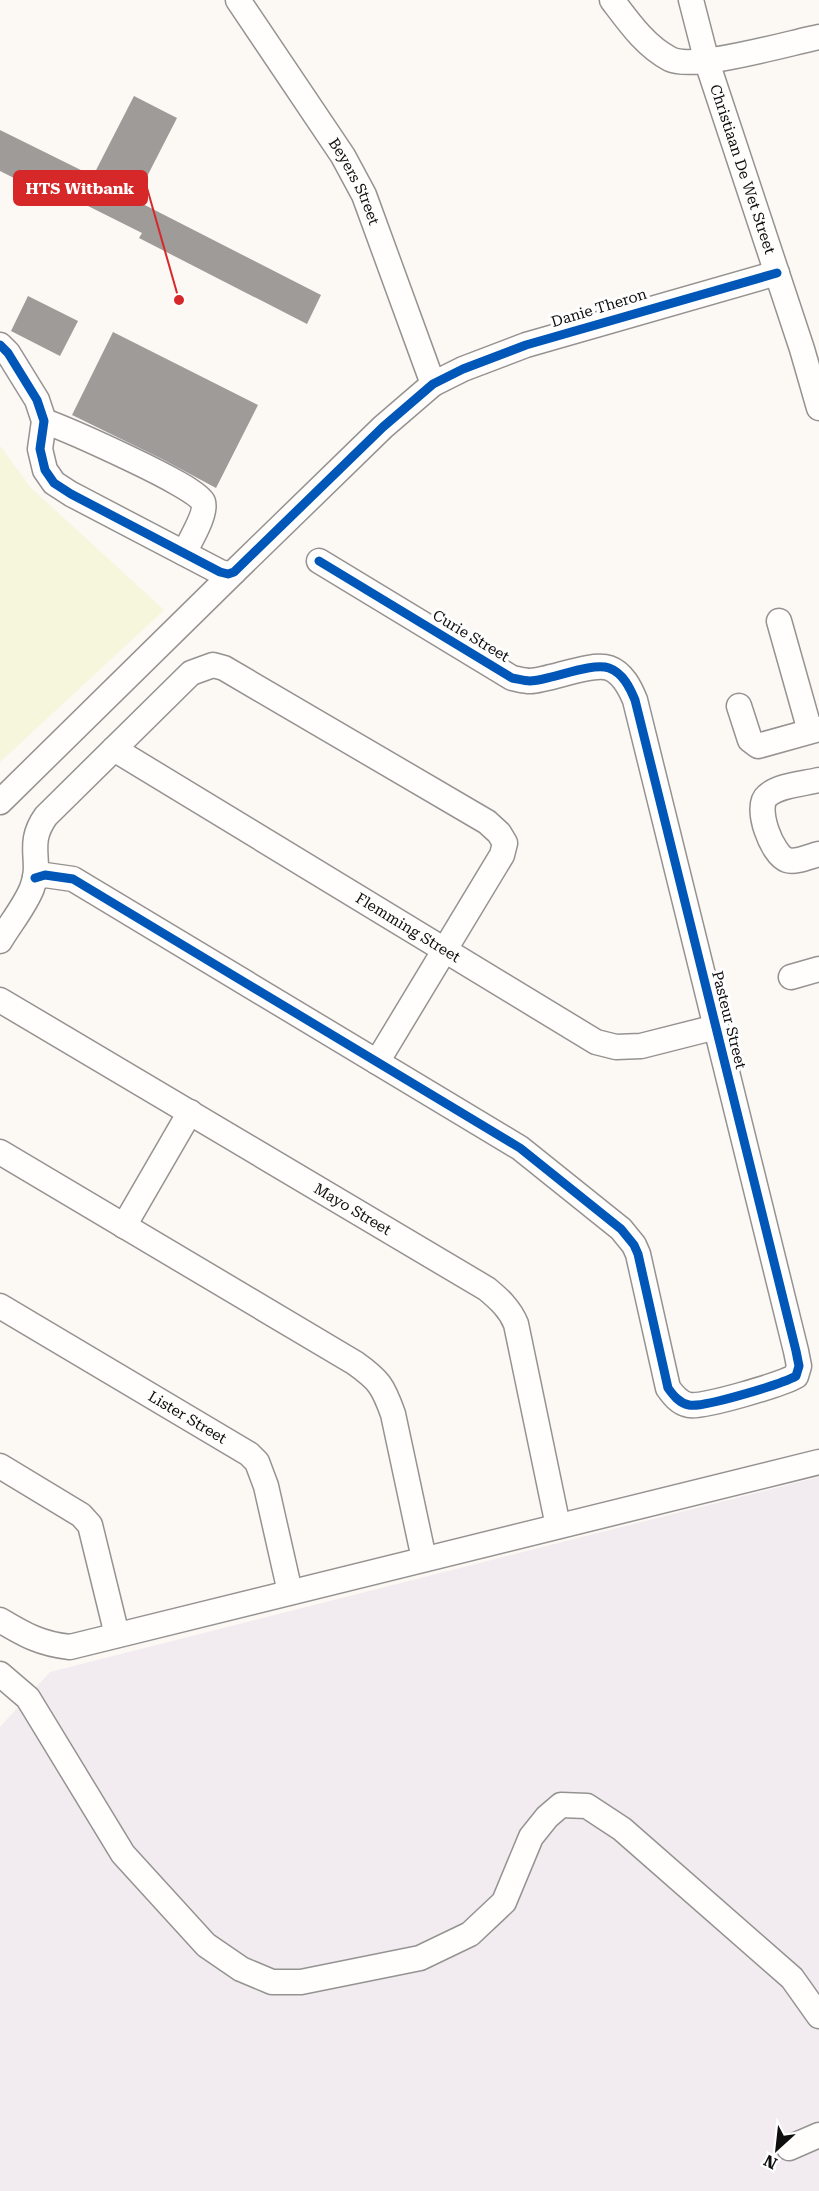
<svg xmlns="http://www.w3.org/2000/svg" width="819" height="2191" font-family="'Roboto Serif',serif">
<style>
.industrial{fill:#f2ecf1}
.pitch{fill:#f5f6db}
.building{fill:#9f9b99}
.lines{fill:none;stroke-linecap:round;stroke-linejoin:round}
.minor-casing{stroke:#959392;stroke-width:27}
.minor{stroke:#fffefd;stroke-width:24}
.cycleway-casing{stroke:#fff;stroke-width:13}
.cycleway{stroke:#0057b8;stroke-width:9}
.labels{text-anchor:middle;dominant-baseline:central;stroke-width:6;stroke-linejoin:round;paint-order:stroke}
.street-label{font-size:15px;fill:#0e0e0e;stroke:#fff}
.leader{fill:none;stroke:#d62828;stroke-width:2}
.callout-dot{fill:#d62828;stroke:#fff;stroke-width:2}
.callout{fill:#d62828;stroke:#d62828;stroke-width:2}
.callout-label{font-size:16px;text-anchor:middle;font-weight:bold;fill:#fff}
</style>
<rect width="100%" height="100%" fill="#fcf8f4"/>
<polygon class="industrial" points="819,1477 819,2191 0,2191 0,1727 50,1672"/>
<polygon class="pitch" points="0,446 31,488 164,610 0,762"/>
<g class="building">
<polygon points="134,96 177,118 135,200 321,295 307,324 139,238 142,233 62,193 58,200 0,171 0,130 93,176"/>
<polygon points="28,296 78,321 60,356 11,331"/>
<polygon points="113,332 258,405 216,488 162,459 72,415"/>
</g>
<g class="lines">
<g class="minor-casing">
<g id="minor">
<path id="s1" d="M238,0l105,156 21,39 69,189"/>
<path d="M612,0c16,21 33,46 58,59 24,12 119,-16 149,-22"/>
<path id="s2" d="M691,0l16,62 95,287 17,59"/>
<polyline points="0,345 8,353 37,400 44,421 40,449 45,470 54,483 71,494 220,572 228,574 234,572 383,427 433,384 463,369 526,345 777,273"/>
<path d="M44,421c22,8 153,65 159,81 4,11 -13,39 -19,51"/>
<polyline points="779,621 810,731"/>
<polyline points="739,706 750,740 758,746 819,729"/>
<path id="s3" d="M114,749l482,293 20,5 25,-1 75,-19"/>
<path d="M819,780c-16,4 -40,5 -52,16 -13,11 5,59 20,64 9,3 23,-4 32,-6"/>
<polyline points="0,802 234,572"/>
<path d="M35,878l10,-3 28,4 447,269 101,81 13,16 4,9 30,134c5,7 11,15 21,17 14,3 93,-21 107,-29l3,-10 -3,-15 -161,-651c-5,-12 -12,-27 -26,-32 -18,-6 -58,12 -79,13 -6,0 -12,-2 -18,-3l-193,-117"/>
<path d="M0,941c10,-17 25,-35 32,-53 11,-28 -7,-43 14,-72l145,-143 22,-8 11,3 263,154 12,11 6,10 -3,12 -125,207"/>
<polyline points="791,977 819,969"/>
<path id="s4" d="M0,1000l487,289c12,10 23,20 29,35l42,202"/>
<path d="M0,1152l355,211c24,17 28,23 38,51l31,145"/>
<polyline points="124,1226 190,1112"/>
<path id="s5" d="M0,1306l249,148 8,8 9,24 24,106"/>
<polyline points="0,1466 81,1515 90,1525 117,1635"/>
<path d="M0,1620c25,15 41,24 70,27l749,-185"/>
<polyline points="0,1674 28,1698 123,1854 206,1945 241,1969 272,1982 301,1982 420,1958 470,1934 504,1902 531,1837 547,1817 561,1805 587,1806 622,1829 792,1978 819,2016"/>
<polyline points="789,2148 819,2135"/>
</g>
</g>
<use href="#minor" class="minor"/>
<g class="cycleway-casing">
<g id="cycleway">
<polyline points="0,345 8,353 37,400 44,421 40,449 45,470 54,483 71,494 220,572 228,574 234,572 383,427 433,384 463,369 526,345 777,273"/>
<path d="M35,878l10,-3 28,4 447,269 101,81 13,16 4,9 30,134c5,7 11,15 21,17 14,3 93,-21 107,-29l3,-10 -3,-15 -161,-651c-5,-12 -12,-27 -26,-32 -18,-6 -58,12 -79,13 -6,0 -12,-2 -18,-3l-193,-117"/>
</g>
</g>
<use href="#cycleway" class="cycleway"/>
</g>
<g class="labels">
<g class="street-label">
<text stroke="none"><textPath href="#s2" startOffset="177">Christiaan De Wet Street</textPath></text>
<text stroke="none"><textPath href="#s1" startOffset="216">Beyers Street</textPath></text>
<text transform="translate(599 308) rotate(-17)">Danie Theron</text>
<text transform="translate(471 636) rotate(31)">Curie Street</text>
<text stroke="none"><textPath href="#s3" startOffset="344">Flemming Street</textPath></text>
<text transform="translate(729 1020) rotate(76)">Pasteur Street</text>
<text stroke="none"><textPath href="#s4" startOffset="410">Mayo Street</textPath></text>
<text stroke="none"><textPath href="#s5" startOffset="218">Lister Street</textPath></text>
</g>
</g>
<path class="leader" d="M179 300L147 188"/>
<circle class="callout-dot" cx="179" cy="300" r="6"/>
<rect class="callout" x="14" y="171" width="133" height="34" rx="6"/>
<g class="callout-label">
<text x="80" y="194">HTS Witbank</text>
</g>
<g transform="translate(777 2149) rotate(207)" stroke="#ffffff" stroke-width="4.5" paint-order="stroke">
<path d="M0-4.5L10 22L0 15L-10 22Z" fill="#0e0e0e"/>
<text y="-9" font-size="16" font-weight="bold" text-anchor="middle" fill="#0e0e0e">N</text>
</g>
</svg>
